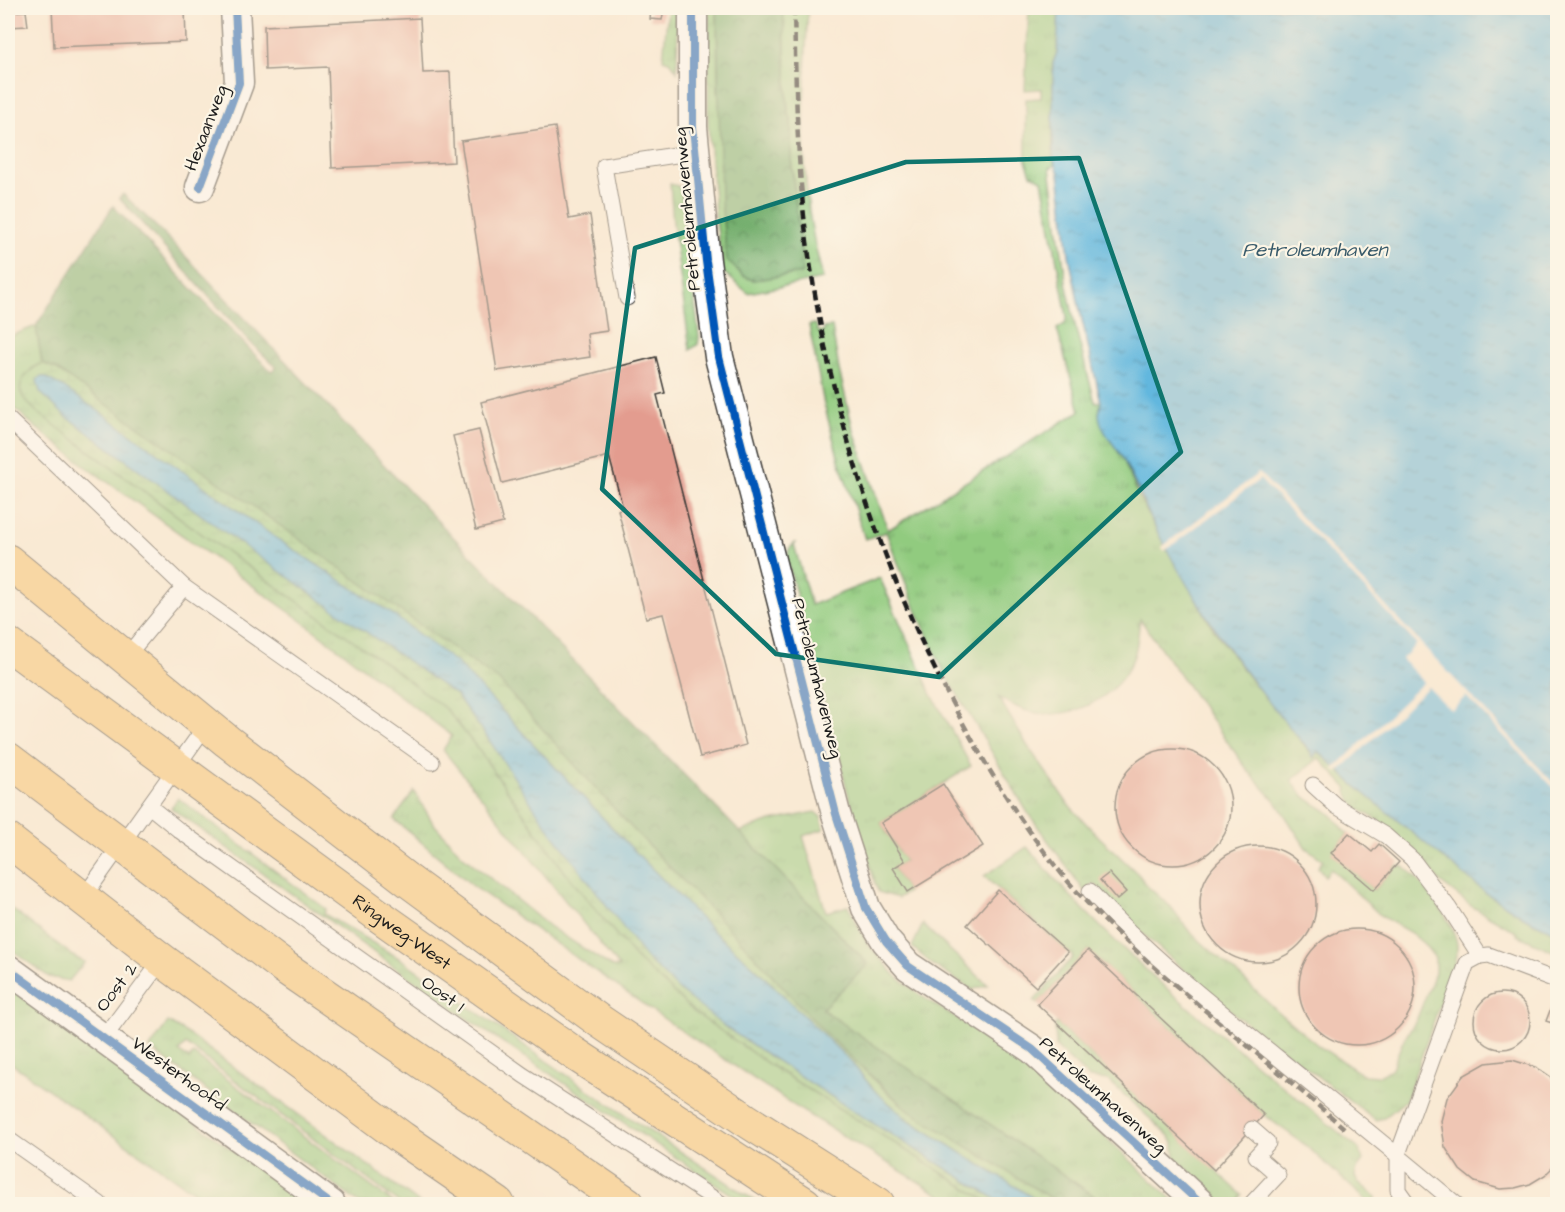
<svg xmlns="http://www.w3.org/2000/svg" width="1565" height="1212" font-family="'Architects Daughter',sans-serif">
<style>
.grass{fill:url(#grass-tufts);stroke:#56744e;stroke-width:1.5;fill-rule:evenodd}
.forest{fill:url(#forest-crowns);stroke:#486645;stroke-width:1.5}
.wetland{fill:url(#wetland-marsh);stroke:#56744e;stroke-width:1.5}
.water{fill:url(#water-ripples);stroke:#3f6a7d;stroke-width:1.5}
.pier{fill:#f9ead4}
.building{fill:#e39c8f}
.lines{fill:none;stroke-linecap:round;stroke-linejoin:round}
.lane-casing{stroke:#3d3b38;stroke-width:17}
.street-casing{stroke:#3d3b38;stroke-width:31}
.highway-casing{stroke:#3d3b38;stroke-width:35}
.lane{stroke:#fff;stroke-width:15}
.street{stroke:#fff;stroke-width:28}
.highway{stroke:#f6c06b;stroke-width:33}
.rail{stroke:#1c1c1c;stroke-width:4.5;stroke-dasharray:9 4.5;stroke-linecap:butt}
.cycleway-casing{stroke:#fcf5e5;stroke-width:11}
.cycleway{stroke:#0057b8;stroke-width:8}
.marked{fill:none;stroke:#0f766e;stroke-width:4.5;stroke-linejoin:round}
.labels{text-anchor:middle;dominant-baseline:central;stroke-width:4.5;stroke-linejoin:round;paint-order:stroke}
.street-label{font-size:18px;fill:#1c1c1c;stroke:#fcf5e5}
.water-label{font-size:20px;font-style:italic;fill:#385a6a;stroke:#fcf5e5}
</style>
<defs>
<pattern id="grass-tufts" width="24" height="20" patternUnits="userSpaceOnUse" patternTransform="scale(1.5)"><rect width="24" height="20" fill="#91cb7f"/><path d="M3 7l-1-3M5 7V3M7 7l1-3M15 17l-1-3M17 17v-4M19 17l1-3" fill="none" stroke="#7cae6d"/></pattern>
<pattern id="forest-crowns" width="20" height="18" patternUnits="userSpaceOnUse" patternTransform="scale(1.5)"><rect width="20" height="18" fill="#74af6e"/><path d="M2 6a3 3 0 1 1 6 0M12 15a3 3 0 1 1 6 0" fill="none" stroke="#5e8e5a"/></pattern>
<pattern id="wetland-marsh" width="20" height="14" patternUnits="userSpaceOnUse" patternTransform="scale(1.5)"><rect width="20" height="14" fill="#91cb7f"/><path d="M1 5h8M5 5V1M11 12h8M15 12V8" fill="none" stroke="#7cae6d"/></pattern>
<pattern id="water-ripples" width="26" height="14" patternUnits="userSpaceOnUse" patternTransform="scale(1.5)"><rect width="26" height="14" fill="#62b7de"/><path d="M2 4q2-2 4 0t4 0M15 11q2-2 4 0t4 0" fill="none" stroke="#5094b3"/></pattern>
</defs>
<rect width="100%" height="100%" fill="#fcf5e5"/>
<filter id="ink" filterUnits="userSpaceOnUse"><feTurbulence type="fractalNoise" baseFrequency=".0167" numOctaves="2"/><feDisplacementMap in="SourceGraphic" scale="12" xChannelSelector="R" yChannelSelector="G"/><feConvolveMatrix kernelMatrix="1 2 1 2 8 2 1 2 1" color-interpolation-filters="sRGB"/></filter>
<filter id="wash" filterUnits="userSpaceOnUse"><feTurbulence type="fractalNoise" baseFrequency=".008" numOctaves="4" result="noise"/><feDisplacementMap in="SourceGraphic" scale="24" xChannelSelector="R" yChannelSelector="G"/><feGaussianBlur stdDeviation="1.35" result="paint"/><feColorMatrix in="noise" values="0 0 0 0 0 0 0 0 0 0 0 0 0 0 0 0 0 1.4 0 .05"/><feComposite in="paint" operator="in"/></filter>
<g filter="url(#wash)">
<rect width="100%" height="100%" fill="#f9ead4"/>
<g class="grass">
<polygon points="668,8 678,8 677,71 671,62 663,59"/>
<path d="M709,8h8l1,84 31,187 4,1 50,-7 -12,-115v-39l-3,-5 -5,-106h25c-3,61 -7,123 -1,185 2,29 9,58 16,86l-75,14 -25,-21 -8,-60 -7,-89z"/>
<path d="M1029,8h30l-2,45 -4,10v95l2,7 -5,3 16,114 10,48 19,72h6l-2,11 8,22 16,24 16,38 21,40 54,93 33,45 67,82 4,-6 35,33 133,109 39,25 32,15v20l-40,-18 1,-2 -47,-27 -32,-25 -16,-22 -47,-40 -21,-12 -8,-15 1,-3 -29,-31 -27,22c11,20 19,20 36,32 8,6 13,15 20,22l-16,19 42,37 22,-24h7c17,14 52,56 54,79 1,5 -2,13 -3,19l-48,136 -22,18 -8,2 -139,-104 -102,-89 -41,-44 -9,9 -57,-79 -84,-141 -27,-60 -31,-80 -21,7 -26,-79 -15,-56 -15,-79 7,-1 2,8 6,-1v-3l8,-1 7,43 13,55 36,105 192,-119 -23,-82 8,-5 2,-8 -25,-136 -11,-6 -5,-14v-61l15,-1v-9l-16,1zM1140,619l109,153 28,31 29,45 17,12 -5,7 7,9 6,-7 50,47 30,17 13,11 11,14v15l-19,48 -13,20 -12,29 -12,6 -16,-1 -43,-28 -41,-34 -36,-34 -54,-48 -18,-24 -24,-21 -8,-11 -46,-44 -25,-27 -41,-59 -29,-48c10,5 19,11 29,14 43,12 92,-13 107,-55 4,-12 4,-24 6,-37z"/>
<polygon points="670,184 678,186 682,193 699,337 698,344 690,350 673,223"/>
<polygon points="36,326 42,363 32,368 78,443 202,534 391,667 447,710 478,749 565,872 587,899 634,956 694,1012 773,1067 992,1204 955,1204 804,1112 673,1025 473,886 394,819 414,791 433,823 462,855 550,927 612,967 619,967 443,750 452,736 302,621 88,468 35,427 11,405 8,398 8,337"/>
<polygon points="796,542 794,545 811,605 880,578 931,693 971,766 881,823 905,861 893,868 908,892 898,898 878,892 853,813 787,559 789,549"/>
<polygon points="178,798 326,909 324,914 402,960 607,1103 760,1204 746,1204 466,1018 171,808"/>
<polygon points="815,812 821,817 824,829 803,836 826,912 848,906 867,943 897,977 926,999 975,1030 1040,1076 1177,1204 1106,1204 821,1009 868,964 739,832 771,821"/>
<path d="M1027,847c97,116 218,207 333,303l3,11 -7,9 -1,7 3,5 18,15v7h-13l3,-4 -61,-55 -41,-30 -176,-165 -51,54 -3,-3 39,-44 -89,-81z"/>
<polygon points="8,906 76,958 85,962 69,981 49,977 8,947"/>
<polygon points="923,924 924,926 988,985 972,990 933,965 912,947"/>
<polygon points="8,987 168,1102 305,1204 211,1204 8,1061"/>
<polygon points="168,1022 188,1034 421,1204 401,1204 186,1044 179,1051 189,1059 193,1054 395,1204 360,1204 150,1048"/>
<polygon points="1057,1023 1242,1195 1238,1201 1221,1201 1175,1158 1174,1144 1169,1136 1108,1080 1089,1078 1056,1047 1055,1024"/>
</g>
<g class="forest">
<polygon points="717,8 783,8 788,114 791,118 791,158 803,273 753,280 743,276 727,260 721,201"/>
<polygon points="123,194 170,240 427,510 868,964 822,1009 1106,1204 1060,1204 909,1111 825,1033 738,938 628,824 499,681 237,495 54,368 42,363 36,326 113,206 257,357 271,371 275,369 276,367 251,343 119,198"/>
</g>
<path class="wetland" d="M42,363l12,5 183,127 262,186 129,143 110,114 87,95 60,57 24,21 151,93h-17l-13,-8 -123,-77 -31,-27 -27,-32 -97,-95 -38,-33 -99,-101 -156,-166 -69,-52 -110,-72 -177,-127 -58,-37 19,38 187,136 205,144 29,39 240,293 130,85 149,92h-12l-219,-137 -79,-55 -60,-56 -47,-57 -22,-27 -87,-123 -31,-39 -56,-43 -189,-133 -165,-122c-5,-5 -14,-12 -16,-19 -4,-13 11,-25 21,-30z"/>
<g class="water">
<path d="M1059,8h498v925l-32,-15 -39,-25 -133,-109 -35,-33 -5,7 -1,-5c-59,-66 -110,-137 -152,-216 -13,-25 -23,-52 -37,-78 -7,-14 -22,-26 -24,-44 0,-4 2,-8 2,-13l-21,-91 -11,-56 -10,-82 -6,-15v-95l4,-11z"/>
<polygon points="40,377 45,377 61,386 103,414 280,541 391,613 459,665 615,831 714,932 752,965 849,1060 876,1092 907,1119 1043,1204 1004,1204 855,1112 725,1027 680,991 646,958 542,819 485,734 456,695 251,551 64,415 40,392 37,380"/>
</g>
<polygon class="pier" points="1259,473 1557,787 1557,791 1466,696 1451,710 1428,687 1337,773 1333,770 1424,682 1402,659 1417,644 1260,479 1164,551 1162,547"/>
<g id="blocks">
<g class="building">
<polygon points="52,8 185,8 186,42 54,47"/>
<polygon points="651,8 664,8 662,20 650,19"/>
<polygon points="26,11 28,26 8,27 8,12"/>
<polygon points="420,18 423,73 450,72 454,162 332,168 328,67 265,70 264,26"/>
<polygon points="555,127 569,219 590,215 607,331 587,334 590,357 497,371 461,141"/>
<polygon points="656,357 665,393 657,395 746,745 700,757 663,614 646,618 618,510 623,508 609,456 502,483 481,402"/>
<polygon points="479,430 503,523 476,530 453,436"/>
<circle cx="1173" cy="807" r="58"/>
<polygon points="943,784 983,846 908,892 893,868 905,861 881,823"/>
<polygon points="1349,833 1372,852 1379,844 1399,862 1374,890 1331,853"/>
<circle cx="1258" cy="904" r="58"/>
<polygon points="1109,873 1126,892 1117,900 1100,880"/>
<polygon points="998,890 1068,952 1036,987 967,925"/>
<circle cx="1357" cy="987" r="58"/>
<polygon points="1088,950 1264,1115 1214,1170 1037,1004"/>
<circle cx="1502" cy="1021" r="28"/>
<polygon points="1551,1008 1558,1011 1558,1025 1546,1021"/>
<polygon points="1512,1060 1535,1067 1551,1078 1558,1087 1558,1162 1545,1175 1530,1184 1515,1188 1500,1189 1475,1182 1460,1170 1445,1147 1441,1121 1447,1098 1463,1076 1486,1063"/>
</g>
</g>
</g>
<g filter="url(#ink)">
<use href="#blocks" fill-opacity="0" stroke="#3d3b38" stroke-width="1.5"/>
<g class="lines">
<g class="lane-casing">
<g id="lane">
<polyline points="627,298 604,166 695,152"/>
<polyline points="8,419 184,587 432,762"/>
<polyline points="126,657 184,587"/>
<polyline points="1313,785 1336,806 1386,836 1412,859 1449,908 1480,956"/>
<polyline points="149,806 180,831 523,1075 722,1204"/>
<path d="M1090,891c56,62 122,114 187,166 60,49 120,97 179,147"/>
<polyline points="83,898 207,724"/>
<polyline points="104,1038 162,960"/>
<polyline points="8,1139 100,1204"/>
<polyline points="1251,1204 1278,1175 1256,1156 1268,1143 1252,1129"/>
<polyline points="1408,1204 1398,1190 1398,1154 1467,963 1480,956 1489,955 1558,981"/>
</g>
</g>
<g class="street-casing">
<g id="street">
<polyline points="693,8 693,127 706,261 719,357 836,814 866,908 886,941 908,966 1032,1049 1201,1204"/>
<polyline points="200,187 239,83 235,8"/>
<polyline points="8,969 331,1204"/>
</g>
</g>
<g class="highway-casing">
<g id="highway">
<polyline points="8,561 227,741 410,882 598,1020 746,1120 878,1204"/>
<path id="s1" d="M8,644l370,271 197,139 230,150"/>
<polyline points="8,759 284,967 628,1204"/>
<polyline points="8,840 162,960 402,1138 498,1204"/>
</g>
</g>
<use href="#lane" class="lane"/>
<use href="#street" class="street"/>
<use href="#highway" class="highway"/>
<path class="rail" d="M794,8c2,87 3,174 17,261 25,166 80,329 163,474 27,48 57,94 92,136 38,45 83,84 128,122 50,42 101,84 150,127"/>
<g class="cycleway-casing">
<g id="cycleway">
<polyline points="693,8 693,127 706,261 719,357 836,814 866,908 886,941 908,966 1032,1049 1201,1204"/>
<polyline points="200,187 239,83 235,8"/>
<polyline points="8,969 331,1204"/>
</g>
</g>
<use href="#cycleway" class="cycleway"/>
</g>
</g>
<path d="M0 0H1565V1212H0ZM1079,158l102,294 -242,225 -163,-23 -174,-165 33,-241 271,-86z" fill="#f9ead4" fill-opacity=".55" fill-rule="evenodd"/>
<path class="marked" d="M1079,158l102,294 -242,225 -163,-23 -174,-165 33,-241 271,-86z"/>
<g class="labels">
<g class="street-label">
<text transform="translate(206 128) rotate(-69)">Hexaanweg</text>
<text transform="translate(687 209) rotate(-95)">Petroleumhavenweg</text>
<text transform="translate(817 678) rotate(76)">Petroleumhavenweg</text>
<text stroke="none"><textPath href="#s1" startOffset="488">Ringweg-West</textPath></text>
<text transform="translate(117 987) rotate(-53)">Oost 2</text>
<text transform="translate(443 994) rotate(35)">Oost 1</text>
<text transform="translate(179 1074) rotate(36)">Westerhoofd</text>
<text transform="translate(1103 1095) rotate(42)">Petroleumhavenweg</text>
</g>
<g class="water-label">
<text x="1315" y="250">Petroleumhaven</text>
</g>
</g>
<rect width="1565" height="1212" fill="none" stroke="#fcf5e5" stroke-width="30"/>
</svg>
